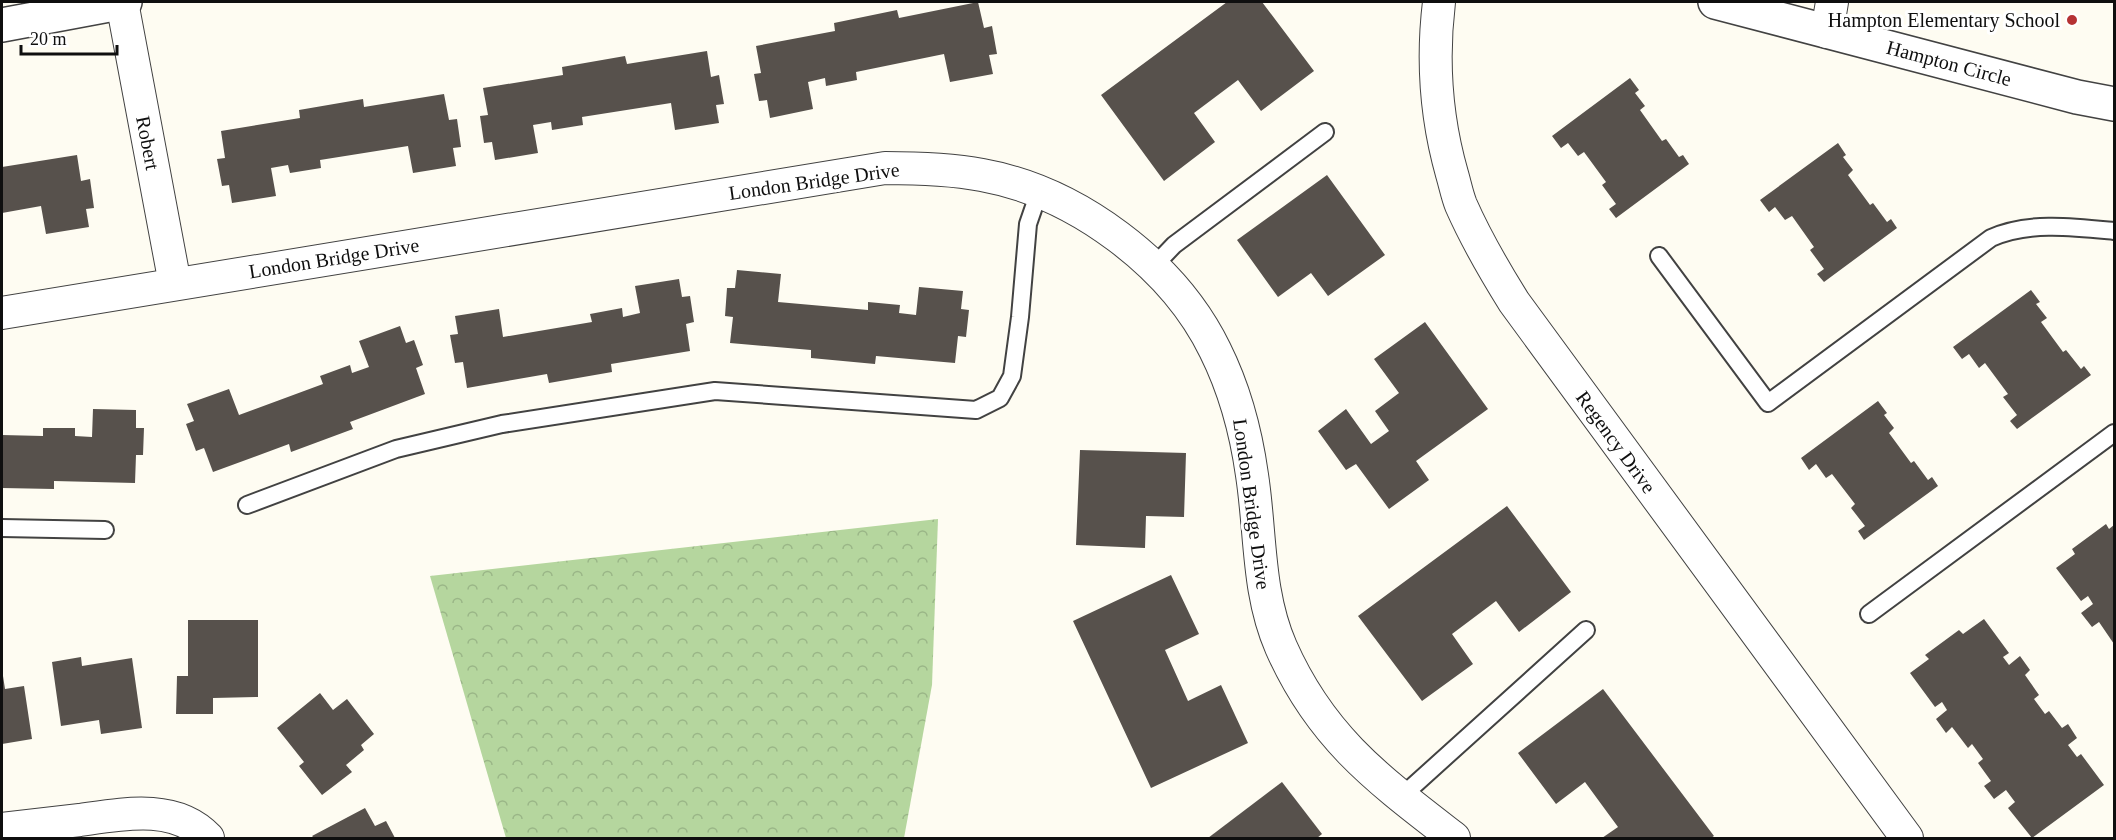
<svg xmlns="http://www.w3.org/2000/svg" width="2116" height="840" font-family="Georgia,serif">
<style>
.forest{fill:url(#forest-crowns)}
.building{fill:#57514c}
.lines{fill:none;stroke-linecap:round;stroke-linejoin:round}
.service-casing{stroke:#424242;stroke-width:20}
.minor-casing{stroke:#424242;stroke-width:34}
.tertiary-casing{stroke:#424242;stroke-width:36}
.service{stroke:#fff;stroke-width:16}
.minor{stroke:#fff;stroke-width:32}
.tertiary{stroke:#fff;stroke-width:33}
.poi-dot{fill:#b53233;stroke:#fff;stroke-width:2}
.labels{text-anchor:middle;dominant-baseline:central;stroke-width:6;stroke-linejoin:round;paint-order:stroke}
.poi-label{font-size:20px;fill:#0f0f0f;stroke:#fff;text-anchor:end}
.street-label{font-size:20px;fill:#0f0f0f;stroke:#fff}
</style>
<defs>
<pattern id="forest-crowns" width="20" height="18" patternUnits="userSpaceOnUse" patternTransform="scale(1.5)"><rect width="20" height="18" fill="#b5d69e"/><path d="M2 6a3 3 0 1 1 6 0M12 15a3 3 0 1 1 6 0" fill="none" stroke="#9ab687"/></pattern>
</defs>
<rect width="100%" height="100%" fill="#fefcf2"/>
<polygon class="forest" points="938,519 932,685 904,838 506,838 430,576"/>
<g class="building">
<polygon points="978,2 984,28 992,26 997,54 989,55 993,74 950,82 944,54 856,72 857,80 826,86 825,78 808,82 813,109 770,118 767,100 759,101 754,74 761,73 756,46 835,31 834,23 897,10 899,18"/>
<polygon points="1227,2 1262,2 1314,71 1261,111 1238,80 1194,113 1215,142 1164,181 1101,95"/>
<polygon points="707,51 711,77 719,75 724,104 716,105 719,123 675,130 671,103 582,117 583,125 552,130 551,122 533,125 538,153 495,160 492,142 484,143 480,116 488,115 483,88 563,75 562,67 625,56 627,64"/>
<polygon points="1630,78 1639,90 1635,93 1645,106 1640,110 1662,141 1666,139 1679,157 1683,155 1689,164 1616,218 1609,209 1616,204 1602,185 1606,182 1584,152 1578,156 1568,143 1561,148 1552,136"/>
<polygon points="444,94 449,120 457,119 461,147 453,148 456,166 413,173 408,146 320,160 321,168 290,173 288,165 271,168 276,196 232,203 229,185 222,186 217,159 225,158 221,131 300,118 299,110 363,99 364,107"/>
<polygon points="1838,143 1846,155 1843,157 1853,170 1848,175 1870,205 1873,203 1887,222 1891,219 1897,228 1824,282 1817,274 1824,269 1810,250 1814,247 1792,216 1785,220 1775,207 1769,212 1760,200"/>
<polygon points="77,155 81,181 90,179 94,208 86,209 89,227 46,234 41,206 2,213 2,167"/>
<polygon points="1327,175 1385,255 1328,296 1311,273 1278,297 1237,240"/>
<polygon points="737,270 781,274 778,302 868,310 868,302 900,305 899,313 916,315 919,287 963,291 961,309 969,310 966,337 958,336 955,363 876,356 875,364 811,358 811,350 730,343 733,317 725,316 727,288 735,288"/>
<polygon points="679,279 682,297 690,296 694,322 686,324 690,351 611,364 612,372 549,383 547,374 467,388 463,362 455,363 450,335 458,334 455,316 499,309 503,337 592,322 590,314 622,308 623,317 640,313 635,286"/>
<polygon points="2031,290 2040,302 2036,304 2047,318 2041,322 2063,352 2066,350 2081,369 2084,366 2091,375 2017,429 2010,421 2017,415 2003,397 2008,394 1985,363 1979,368 1969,354 1962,359 1953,347"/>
<polygon points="1425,322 1488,409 1416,461 1429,480 1389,509 1356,464 1346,470 1318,431 1346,409 1371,444 1389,431 1375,411 1399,393 1374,359"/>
<polygon points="400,326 406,343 414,340 423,365 416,368 425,394 350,422 353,429 291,452 289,444 213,472 204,448 196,451 186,424 194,421 187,404 229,389 239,415 323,384 320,376 350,365 352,373 369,367 359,341"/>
<polygon points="1878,401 1887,413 1884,415 1894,428 1889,433 1911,463 1914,461 1928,480 1932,477 1938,486 1864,540 1858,531 1865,526 1851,508 1855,504 1832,474 1826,478 1816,464 1809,470 1801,458"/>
<polygon points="93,409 136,410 136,428 144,428 143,455 136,455 135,483 54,481 54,489 2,488 2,435 43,436 43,428 75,428 75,436 92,437"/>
<polygon points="1080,450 1186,453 1184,517 1146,516 1145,548 1076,545"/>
<polygon points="1507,506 1571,592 1519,632 1496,601 1452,634 1473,664 1422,701 1358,616"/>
<polygon points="2106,524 2109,529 2114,525 2114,644 2099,622 2092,627 2081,613 2093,604 2088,596 2081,601 2056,568 2075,554 2072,549"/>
<polygon points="1171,575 1199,634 1165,650 1188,701 1221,685 1248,743 1151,788 1073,621"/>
<polygon points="1984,619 2009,653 2003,657 2009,665 2020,656 2030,670 2025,675 2039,695 2034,699 2045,714 2049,711 2062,728 2068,724 2077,738 2068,745 2077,757 2081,754 2104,785 2032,838 2008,808 2015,802 2006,790 1994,799 1984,786 1991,781 1978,763 1983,759 1972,744 1968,748 1952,727 1946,733 1936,719 1947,710 1942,702 1935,707 1910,673 1929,659 1925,655 1959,630 1963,634"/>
<polygon points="188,620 258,620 258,697 213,698 213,714 176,714 177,676 188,676"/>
<polygon points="81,657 82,666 132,658 142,728 101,734 99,720 61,726 52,662"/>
<polygon points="2,676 3,676 5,689 24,686 32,739 2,744"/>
<polygon points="1603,689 1714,836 1711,838 1602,838 1618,827 1585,782 1556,804 1518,753"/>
<polygon points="320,693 333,710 347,699 374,734 361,745 364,750 346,765 352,772 322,795 299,766 304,762 277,728"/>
<polygon points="1282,782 1322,834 1317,838 1208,838"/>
<polygon points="365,808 375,826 386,821 395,838 314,838 312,836"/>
</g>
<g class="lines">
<g class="service-casing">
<g id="service">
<path d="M1659,256l109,147 223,-165c37,-17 84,-11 123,-7"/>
<polyline points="1153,267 1174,245 1325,132"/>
<polyline points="247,505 396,449 502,424 715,391 976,410 1000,398 1012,376 1020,317 1028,224 1039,192"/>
<polyline points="2,528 105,530"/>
<polyline points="1869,614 2114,433"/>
<polyline points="1401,797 1586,630"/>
</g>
</g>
<g class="minor-casing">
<g id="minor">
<polyline points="122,2 175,284"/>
<path d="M1439,2c-7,58 -3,116 13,172 3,10 5,21 9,31 15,34 33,65 53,97l393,536"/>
<polyline points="1827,32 1832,2"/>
<path d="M2,313l883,-145c33,0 65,1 97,7 94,17 191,89 233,175 20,40 31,82 37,125 9,58 5,117 29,172 40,91 98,133 173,191"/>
<path d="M2,829c26,-3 52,-6 78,-9 42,-6 95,-17 128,18"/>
</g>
</g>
<g class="tertiary-casing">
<g id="tertiary">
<polyline points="1715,2 2077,97 2114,104"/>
<polyline points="2,25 125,2"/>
</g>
</g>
<use href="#service" class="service"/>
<use href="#minor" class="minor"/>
<use href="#tertiary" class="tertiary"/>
</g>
<circle class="poi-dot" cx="2072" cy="20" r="6"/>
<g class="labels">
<g class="poi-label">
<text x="2060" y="20">Hampton Elementary School</text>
</g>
<g class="street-label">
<text transform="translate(1949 63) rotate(15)">Hampton Circle</text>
<text transform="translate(148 143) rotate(79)">Robert</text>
<text transform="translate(814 181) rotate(-8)">London Bridge Drive</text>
<text transform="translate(334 258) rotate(-9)">London Bridge Drive</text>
<text transform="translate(1616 442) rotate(54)">Regency Drive</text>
<text transform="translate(1252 504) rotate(82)">London Bridge Drive</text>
</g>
</g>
<rect width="2116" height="840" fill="none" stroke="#0f0f0f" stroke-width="6"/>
<path d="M21 45v9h96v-9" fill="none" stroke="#0f0f0f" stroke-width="3"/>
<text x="30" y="45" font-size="18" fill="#0f0f0f" stroke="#ffffff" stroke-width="4.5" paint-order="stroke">20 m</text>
</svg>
